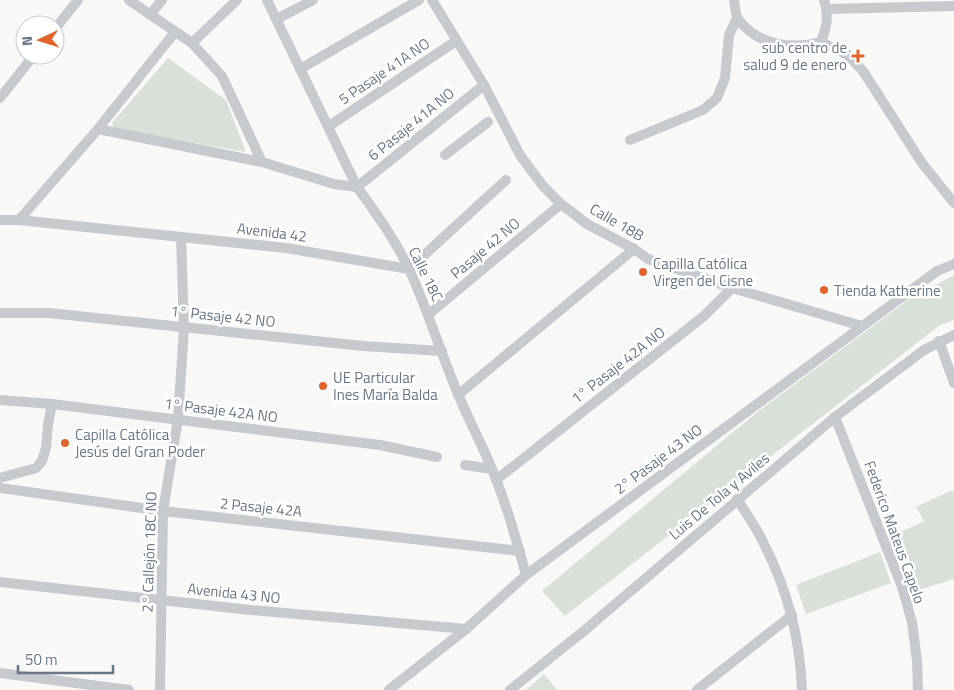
<svg xmlns="http://www.w3.org/2000/svg" width="954" height="690" font-family="'Titillium Web',sans-serif">
<style>
.green{fill:#d9e0d7}
.lines{fill:none;stroke-linecap:round;stroke-linejoin:round}
.minor{stroke:#c6c9cd;stroke-width:10}
.poi-dot{fill:#e2642c;stroke:#fff;stroke-width:2}
.labels{text-anchor:middle;dominant-baseline:central;stroke-width:5;stroke-linejoin:round;paint-order:stroke}
.poi-label{font-size:15px;fill:#687687;stroke:#fff;text-anchor:start}
.street-label{font-size:15px;fill:#687687;stroke:#fff}
</style>
<rect width="100%" height="100%" fill="#f8f8f6"/>
<g class="green">
<polygon points="168,58 226,100 246,152 114,129 112,123"/>
<polygon points="954,275 954,320 940,325 565,616 542,591 756,413 908,300"/>
<polygon points="950,491 954,491 954,579 916,591 908,559 894,535 924,521 916,507"/>
<polygon points="880,552 891,583 806,614 796,585"/>
<polygon points="544,674 557,690 526,690"/>
</g>
<g class="lines">
<g class="minor">
<polyline points="129,0 192,43 222,76 262,162 334,184 357,187"/>
<path d="M267,0l90,187c19,26 39,54 53,84 18,40 31,83 48,123 10,25 23,48 33,73 15,35 25,72 35,108"/>
<polyline points="432,0 484,85 520,155 543,186 561,204 587,224 634,249 648,259 732,288 862,326"/>
<path d="M734,0c1,6 1,14 4,19 19,26 54,31 83,23l27,13 15,16 59,92 32,40"/>
<polyline points="827,9 954,6"/>
<polyline points="150,15 162,0"/>
<polyline points="277,19 313,0"/>
<polyline points="55,29 78,0"/>
<path d="M821,42c6,-15 8,-27 3,-42"/>
<polyline points="192,43 237,0"/>
<polyline points="300,69 419,0"/>
<polyline points="0,98 34,55"/>
<polyline points="329,126 456,41"/>
<polyline points="98,129 262,162"/>
<polyline points="630,140 703,110 717,98 725,78 729,35 737,18"/>
<polyline points="445,155 488,122"/>
<polyline points="357,187 484,85"/>
<polyline points="0,220 19,220 286,248 409,269 506,180"/>
<polyline points="19,220 98,129 175,32"/>
<polyline points="0,313 49,313 363,346 442,351"/>
<polyline points="429,314 561,204"/>
<polyline points="939,341 954,383"/>
<polyline points="458,395 634,249"/>
<polyline points="0,400 52,404 380,445 437,457"/>
<polyline points="835,417 902,587 912,622 917,661 918,690"/>
<polyline points="465,465 492,469"/>
<polyline points="0,478 36,468 42,461 46,448 48,424 52,404"/>
<polyline points="496,480 704,316 732,288"/>
<polyline points="0,488 163,511 520,551"/>
<path d="M737,499c9,14 19,28 26,43 24,46 37,96 39,148"/>
<polyline points="0,582 250,610 466,629"/>
<polyline points="0,673 129,690"/>
<polyline points="160,690 163,511 178,419 184,328 181,237"/>
<polyline points="389,690 466,629 526,575 937,271 954,264"/>
<polyline points="510,690 585,630 835,417 924,350 954,335"/>
<polyline points="697,690 792,615"/>
</g>
</g>
<g class="poi-dot">
<path d="M855.5 48.5h5v5h5v5h-5v5h-5v-5h-5v-5h5z"/>
<circle cx="643" cy="272" r="5"/>
<circle cx="824" cy="290" r="5"/>
<circle cx="323" cy="386" r="5"/>
<circle cx="65" cy="443" r="5"/>
</g>
<g class="labels">
<g class="poi-label">
<text x="847" y="47" text-anchor="end">sub centro de<tspan x="847" dy="17">salud 9 de enero</tspan></text>
<text x="653" y="263">Capilla Católica<tspan x="653" dy="17">Virgen del Cisne</tspan></text>
<text x="834" y="290">Tienda Katherine</text>
<text x="333" y="377">UE Particular<tspan x="333" dy="17">Ines María Balda</tspan></text>
<text x="75" y="434">Capilla Católica<tspan x="75" dy="17">Jesús del Gran Poder</tspan></text>
</g>
<g class="street-label">
<text transform="translate(384 71) rotate(-34)">5 Pasaje 41A NO</text>
<text transform="translate(411 124) rotate(-39)">6 Pasaje 41A NO</text>
<text transform="translate(617 222) rotate(30)">Calle 18B</text>
<text transform="translate(272 232) rotate(7)">Avenida 42</text>
<text transform="translate(485 248) rotate(-40)">Pasaje 42 NO</text>
<text transform="translate(426 274) rotate(64)">Calle 18C</text>
<text transform="translate(223 316) rotate(6)">1° Pasaje 42 NO</text>
<text transform="translate(618 365) rotate(-38)">1° Pasaje 42A NO</text>
<text transform="translate(221 410) rotate(7)">1° Pasaje 42A NO</text>
<text transform="translate(658 459) rotate(-37)">2° Pasaje 43 NO</text>
<text transform="translate(719 496) rotate(-40)">Luis De Tola y Aviles</text>
<text transform="translate(261 507) rotate(6)">2 Pasaje 42A</text>
<text transform="translate(895 532) rotate(70)">Federico Mateus Capelo</text>
<text transform="translate(149 552) rotate(-88)">2° Callejón 18C NO</text>
<text transform="translate(234 593) rotate(6)">Avenida 43 NO</text>
</g>
</g>
<g transform="translate(40 40) rotate(266)"><circle r="24" fill="#ffffff" stroke="#c3c8cf"/>
<path d="M0-4L9 19L0 12L-9 19Z" fill="#e2642c"/>
<text y="-8" font-size="14" font-weight="bold" text-anchor="middle" fill="#687687">N</text>
</g>
<path d="M18 665v8h95v-8" fill="none" stroke="#687687" stroke-width="2.5"/>
<text x="25" y="665" font-size="15" fill="#687687" stroke="#ffffff" stroke-width="4" paint-order="stroke">50 m</text>
</svg>
